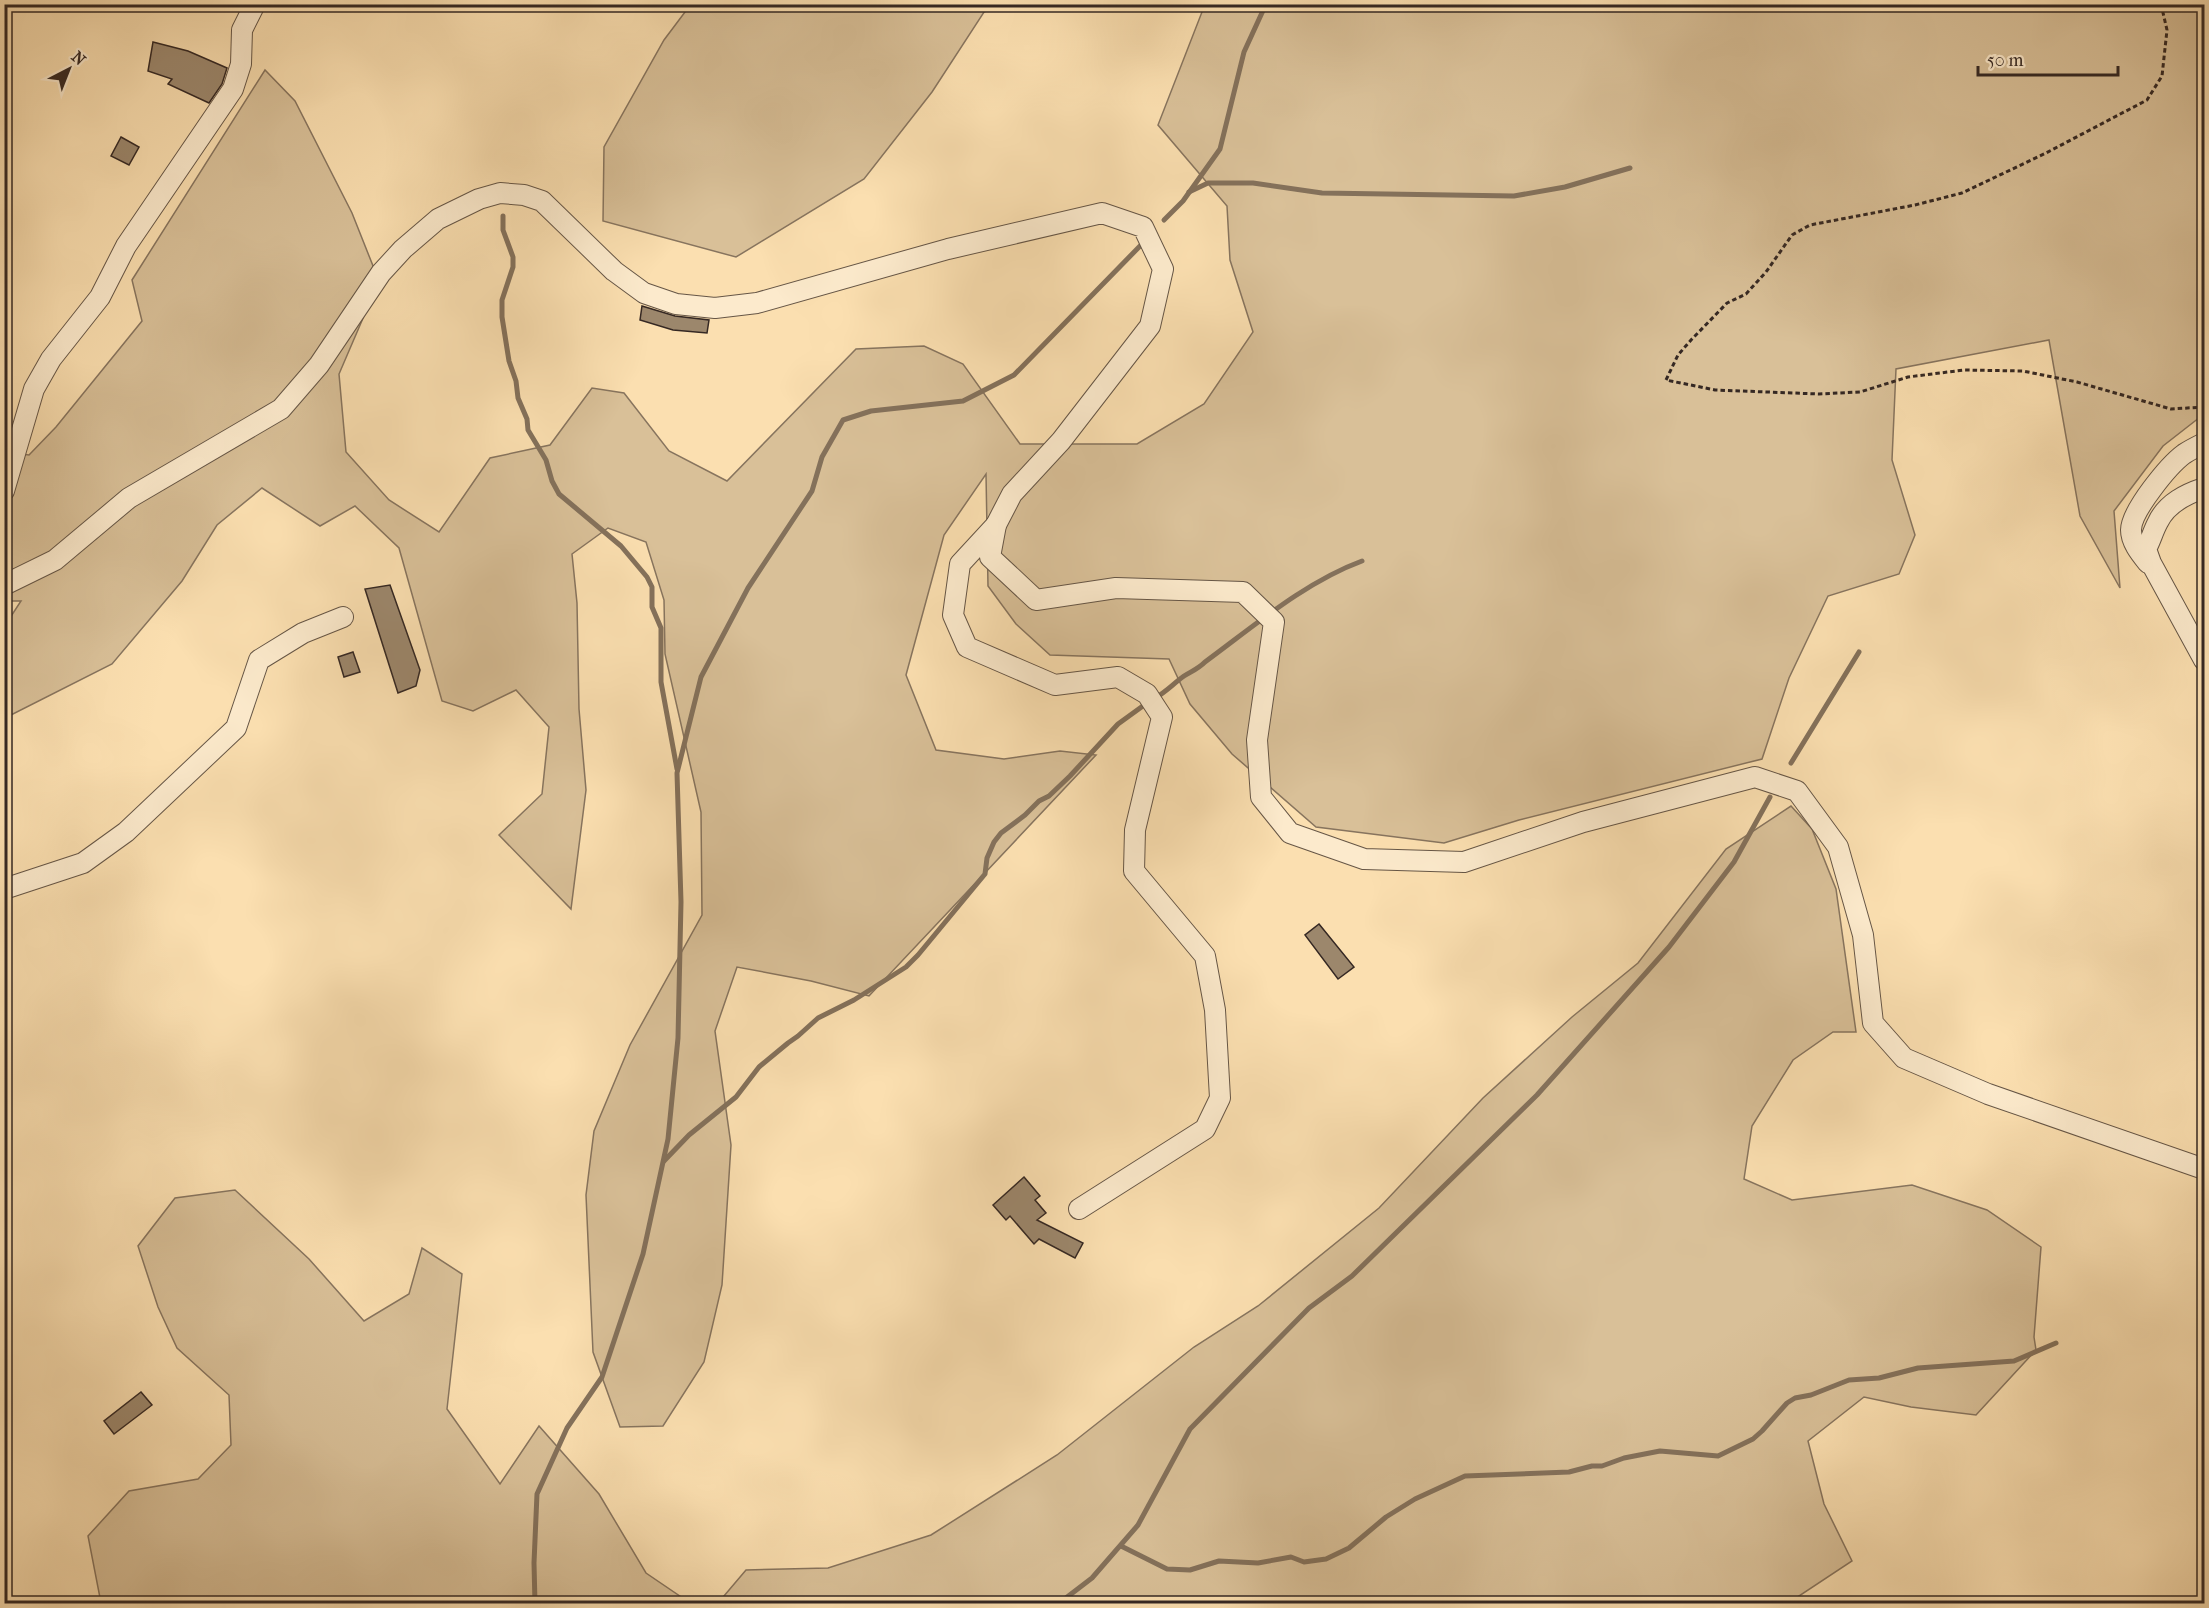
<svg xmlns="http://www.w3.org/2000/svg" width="2209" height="1608" font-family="'IM FELL French Canon',serif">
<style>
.green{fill:#d9c098;stroke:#87745e;stroke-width:1.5}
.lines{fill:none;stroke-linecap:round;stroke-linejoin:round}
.stream{stroke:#84715b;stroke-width:5}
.building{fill:#9c876c;stroke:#352823;stroke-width:1.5}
.minor-casing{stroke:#665646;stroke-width:22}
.path{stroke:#352823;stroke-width:3;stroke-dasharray:4.5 3;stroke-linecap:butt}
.minor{stroke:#fceacc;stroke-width:20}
</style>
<rect width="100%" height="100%" fill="#fbdfb0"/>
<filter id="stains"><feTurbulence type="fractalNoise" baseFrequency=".00333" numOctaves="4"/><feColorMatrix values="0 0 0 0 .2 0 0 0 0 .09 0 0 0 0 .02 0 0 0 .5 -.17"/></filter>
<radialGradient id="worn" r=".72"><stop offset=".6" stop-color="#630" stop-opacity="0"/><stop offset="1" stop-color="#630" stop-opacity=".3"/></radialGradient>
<g class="green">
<polygon points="691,4 1000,4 1000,5 984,12 932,92 864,179 736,257 603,221 604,147 664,40"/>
<polygon points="1201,5 2204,5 2204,414 2163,446 2114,511 2120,588 2080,516 2049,340 1896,369 1892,460 1915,535 1899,574 1828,596 1789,678 1762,759 1519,820 1444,843 1316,827 1232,754 1190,704 1169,659 1050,655 1016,624 988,586 986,474 944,535 906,675 936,750 1004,759 1060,751 1096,755 869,996 811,981 737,967 715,1031 731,1145 722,1285 704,1362 663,1426 620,1427 593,1352 586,1195 594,1131 630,1045 702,915 701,812 665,654 664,600 646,542 608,528 572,554 577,603 579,709 586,790 571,909 499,835 542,794 549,727 516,690 473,711 442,701 399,548 355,506 320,526 262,488 217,525 182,581 112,664 5,718 4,627 21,601 5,601 5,452 29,455 56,427 142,321 132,280 265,70 295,101 352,213 379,281 339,374 346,452 389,500 439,532 490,458 550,445 592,388 624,393 669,451 727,481 856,349 924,346 963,364 1020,444 1137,444 1204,404 1253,332 1230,260 1227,206 1158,125 1202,12"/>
<polygon points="1791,806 1812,829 1836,889 1856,1032 1833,1032 1793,1060 1752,1126 1744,1179 1792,1200 1912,1185 1987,1210 2041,1247 2034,1337 2036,1350 1976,1415 1911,1407 1864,1397 1808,1441 1824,1504 1852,1561 1787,1604 718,1603 746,1570 828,1568 931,1535 1057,1455 1194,1347 1258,1306 1379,1208 1483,1098 1572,1017 1638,963 1726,849"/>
<polygon points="235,1190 309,1259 364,1321 409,1294 422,1248 462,1274 447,1409 500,1484 539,1426 599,1494 646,1573 690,1603 101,1603 88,1536 129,1491 198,1479 231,1445 229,1395 177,1348 158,1307 138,1246 175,1198"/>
</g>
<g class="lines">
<g class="stream">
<polyline points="1189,192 1208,183 1253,183 1322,193 1514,196 1565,187 1630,168"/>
<polyline points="503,216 503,230 513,257 513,267 502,300 502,317 509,361 516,381 518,398 527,419 528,430 546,460 552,481 559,494 621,546 647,577 652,587 652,607 661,628 661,682 677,769"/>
<polyline points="1164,220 1183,201 1220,149 1244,52 1266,4"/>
<path d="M1155,698c11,-6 19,-15 29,-22 8,-5 14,-7 21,-14 49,-36 100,-80 157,-101"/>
<polyline points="1791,763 1859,652"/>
<polyline points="664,1161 689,1135 736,1097 759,1067 788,1043 798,1036 818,1018 854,1000 906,967 918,955 985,874 987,858 994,842 1001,833 1025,815 1039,801 1049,796 1070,776 1118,724 1147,703"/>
<polyline points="1121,1546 1167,1569 1190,1570 1219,1561 1258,1563 1291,1557 1304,1562 1326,1559 1349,1548 1386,1517 1415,1499 1465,1476 1569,1472 1592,1466 1602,1466 1624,1458 1660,1451 1718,1456 1753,1439 1762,1431 1787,1403 1795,1398 1811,1395 1849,1380 1879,1378 1918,1368 2014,1361 2056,1343"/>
<polyline points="535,1604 534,1563 537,1494 567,1428 602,1377 643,1254 668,1139 678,1038 681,902 677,773 701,677 748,588 812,491 822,457 843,420 871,411 963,401 1014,375 1141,245"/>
<polyline points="1058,1604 1092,1578 1138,1525 1190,1429 1309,1308 1352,1276 1537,1095 1669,947 1734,862 1770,797"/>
</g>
</g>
<g class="building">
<polygon points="153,42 188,51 227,68 222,84 209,103 168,84 172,79 148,71"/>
<polygon points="121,137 139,147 129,165 111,156"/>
<polygon points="642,306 675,316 709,320 707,333 673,330 640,320"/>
<polygon points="390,585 420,670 416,686 398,693 365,589"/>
<polygon points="353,652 360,672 344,677 338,657"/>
<polygon points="1319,924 1354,967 1338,979 1305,935"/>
<polygon points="1024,1177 1040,1196 1035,1200 1046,1213 1037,1220 1083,1243 1075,1258 1039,1239 1034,1244 1010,1216 1006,1220 993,1205"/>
<polygon points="141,1392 152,1405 114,1434 104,1421"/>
</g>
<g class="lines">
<g class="minor-casing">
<g id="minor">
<path d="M2204,488c-18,6 -37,15 -46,34 -5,9 -7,18 -12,27l5,14 53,97"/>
<polyline points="4,491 34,389 51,359 100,297 126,246 233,89 241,64 242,30 255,4"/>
<polyline points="996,525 960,564 953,615 967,647 1055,685 1118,677 1147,694 1162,717 1135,830 1134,871 1205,956 1215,1010 1220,1098 1205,1129 1079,1209"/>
<path d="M2148,563c-8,-10 -17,-21 -17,-33 0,-19 38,-65 53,-76 6,-4 14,-8 20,-11"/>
<polyline points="4,585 55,560 129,498 281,409 319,365 381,273 403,249 438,219 479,199 500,193 524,195 542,201 614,271 644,293 676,304 715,308 757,303 948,249 1102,213 1143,227 1163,269 1150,326 1061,441 1012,494 996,525 990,557 1036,600 1116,588 1243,592 1274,622 1257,740 1261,797 1290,833 1364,859 1464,862 1583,822 1755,777 1797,791 1838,847 1863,935 1873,1023 1904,1058 1988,1094 2204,1169"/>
<polyline points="4,889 83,863 126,832 236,728 259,660 303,633 343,617"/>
</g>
</g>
<polyline class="path" points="2161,4 2167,30 2162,76 2147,100 2046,153 1962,193 1915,205 1810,225 1792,235 1766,272 1746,294 1727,303 1691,340 1678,355 1666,380 1715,390 1819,394 1860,392 1908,377 1964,370 2023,371 2077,382 2171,409 2204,407"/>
<use href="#minor" class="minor"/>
</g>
<rect width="2209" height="1608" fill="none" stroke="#fbdfb0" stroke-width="24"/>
<rect x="6" y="6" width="2197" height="1596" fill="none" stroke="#352823" stroke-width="3"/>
<rect x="12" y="12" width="2185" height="1584" fill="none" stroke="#352823" stroke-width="1.5"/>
<g transform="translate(69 69) rotate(42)" stroke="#fceacc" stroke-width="4.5" paint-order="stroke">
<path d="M0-4.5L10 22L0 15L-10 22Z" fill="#352823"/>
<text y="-9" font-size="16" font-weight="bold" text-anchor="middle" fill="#352823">N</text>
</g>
<path d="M1978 66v9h140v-9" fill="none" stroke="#352823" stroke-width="3"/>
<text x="1987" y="66" font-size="18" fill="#352823" stroke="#fceacc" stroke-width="4.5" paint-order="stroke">50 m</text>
<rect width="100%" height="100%" filter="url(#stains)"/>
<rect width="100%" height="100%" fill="url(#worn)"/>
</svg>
